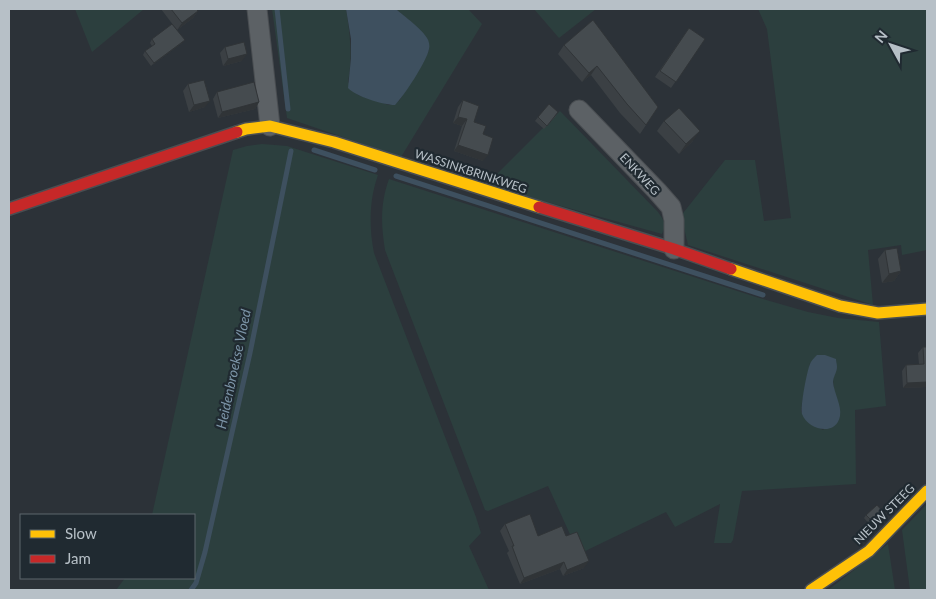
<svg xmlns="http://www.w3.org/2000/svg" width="936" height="599" font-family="Lato,sans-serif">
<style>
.green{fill:#2c3f3e;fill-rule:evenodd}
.water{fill:#3e505f}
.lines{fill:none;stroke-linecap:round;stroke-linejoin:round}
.stream{stroke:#3e505f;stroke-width:5}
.street-casing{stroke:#4a4e52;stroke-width:21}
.slow-casing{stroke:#4a4e52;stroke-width:14}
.jam-casing{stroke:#4a4e52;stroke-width:14}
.street{stroke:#5c6165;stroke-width:19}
.slow{stroke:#ffc107;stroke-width:11}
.jam{stroke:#c62828;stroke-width:11}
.wall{fill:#3b4044}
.shaded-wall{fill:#303437}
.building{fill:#454b4f;stroke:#303437}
.labels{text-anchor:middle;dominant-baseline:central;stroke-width:4.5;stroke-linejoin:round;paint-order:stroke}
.street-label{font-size:12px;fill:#b7c0c7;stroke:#202a31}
.water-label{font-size:14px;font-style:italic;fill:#7c94a7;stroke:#202a31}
</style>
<rect width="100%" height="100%" fill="#2c3238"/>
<g class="green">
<polygon points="75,9 144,9 92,52"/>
<path d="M272,9h74c4,24 7,49 2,73l10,13 31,10 10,-4 24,-38 6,-13 -18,-28 -15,-13h72l14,15 -81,133 -114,-39z"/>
<polygon points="534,9 596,9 559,38"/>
<polygon points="758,9 927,9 927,250 902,255 901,245 868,250 873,305 688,245 682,219 680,217 725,160 755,160 764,221 791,218 767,29"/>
<path d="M560,111l98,101c6,9 9,11 4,22l-176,-49z"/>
<path d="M262,144l25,2 91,29c-9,25 -9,53 -4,78l102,264 5,16 -12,13 20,44h-373l9,-12h69v-63h-42l81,-365 14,-4z"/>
<path d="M389,179l367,118 52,15 30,6 41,4 7,84 -31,4 1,74 -114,7 -9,49 -2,3h-17l6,-39 -45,23 -9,-15 -87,42 -31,-68 -60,25 -3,-1 -100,-260c-4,-25 -5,-46 4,-71zM810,363l27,4 -4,12 1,14 6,18 -17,19 -5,-3 -17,-15 1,-9z"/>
<polygon points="927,504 927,590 910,590 902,530"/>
<polygon points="888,544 895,590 828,590"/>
</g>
<g class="water">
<path d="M346,9h50c8,7 26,20 31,29 2,3 3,8 2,11 -2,12 -25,47 -34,56 -12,0 -40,-9 -47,-17l3,-30v-19z"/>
<path d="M817,355h8l11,4c0,3 1,5 1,8 0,5 -4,10 -4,15 1,11 9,24 7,34 -4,21 -32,14 -38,-2 -2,-7 5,-43 8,-50 1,-3 4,-6 7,-9z"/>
</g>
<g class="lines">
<g class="stream">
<polyline points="277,9 288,109"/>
<polyline points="314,150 375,170"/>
<polyline points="396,176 763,295"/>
<polyline points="191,590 196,583 205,552 250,353 291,151"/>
</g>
<g class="street-casing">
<g id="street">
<polyline points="257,9 270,126"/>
<polyline points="579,110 657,191 671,207 674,220 674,249"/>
</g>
</g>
<g class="slow-casing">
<g id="slow">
<polyline points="237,132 246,129 270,126 334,142 539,207"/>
<polyline points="731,269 840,306 878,313 927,309"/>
<polyline points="811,590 869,551 927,491"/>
</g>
</g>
<g class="jam-casing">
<g id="jam">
<polyline points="539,207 674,249 731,269"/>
<polyline points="9,209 237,132"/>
</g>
</g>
<use href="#street" class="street"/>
<use href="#slow" class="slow"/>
<use href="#jam" class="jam"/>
</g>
<g class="wall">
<polygon points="161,9 196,9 198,11 193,18 177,30"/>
<polygon points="593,20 658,107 640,134 620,113 591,75 582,82 558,54 564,45"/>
<polygon points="689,28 705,39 671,88 655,77"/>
<polygon points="152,39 182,43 151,66 143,55 145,51 152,46 150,43"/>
<polygon points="225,47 242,61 223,66 220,53"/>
<polygon points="188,84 205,107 189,112 183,91"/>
<polygon points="217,92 259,102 255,109 218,118 213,99"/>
<polygon points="463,100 474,122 483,134 483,161 454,151 462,126 453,123 458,107"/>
<polygon points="556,116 544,129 535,121 538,117"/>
<polygon points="664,121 693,141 679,154 657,131"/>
<polygon points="885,250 901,271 894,281 882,283 878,259"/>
<polygon points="923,347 927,347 927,387 903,388 902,371 906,365 919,364 918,353"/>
<polygon points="884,513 872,527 864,518 866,515"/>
<polygon points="505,524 538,536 566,536 584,568 563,576 560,569 520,584 507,553 509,551 500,531"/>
</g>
<g class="shaded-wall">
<polygon points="198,11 193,18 177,30 182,23"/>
<polygon points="185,40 182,43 151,66 154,63"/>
<polygon points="247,54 242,61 223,66 228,59"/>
<polygon points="597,66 591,75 582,82 589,73"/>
<polygon points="210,101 205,107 189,112 194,105"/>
<polygon points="259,102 255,109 218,118 222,112"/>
<polygon points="458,117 467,119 462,126 453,123"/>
<polygon points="700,131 693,141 679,154 686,144"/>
<polygon points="458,145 488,155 483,161 454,151"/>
<polygon points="901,271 894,281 882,283 889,274"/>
<polygon points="927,382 927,387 903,388 907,383"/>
<polygon points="589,561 584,568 563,576 567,570"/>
<polygon points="564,562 560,569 520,584 524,578"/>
</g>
<g class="building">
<polygon points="171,9 196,9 198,11 182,23"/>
<polygon points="593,20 658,107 646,125 627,104 597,66 589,73 564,45"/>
<polygon points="172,24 185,40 154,63 145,51 155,44 152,39"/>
<polygon points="689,28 705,39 676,82 660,71"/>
<polygon points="244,42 247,54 228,59 225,47"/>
<polygon points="204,80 210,101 194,105 188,84"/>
<polygon points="254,82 259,102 222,112 217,92"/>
<polygon points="463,100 479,106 474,122 486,126 483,134 493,138 488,155 458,145 467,119 458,117"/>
<polygon points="549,104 558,112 547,126 538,117"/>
<polygon points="679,108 700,131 686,144 664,121"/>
<polygon points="897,248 901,271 889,274 885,250"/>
<polygon points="923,347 927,347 927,382 907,383 906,365 924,364"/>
<polygon points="877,505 884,513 874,523 866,515"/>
<polygon points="530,514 538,536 562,526 566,536 577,532 589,561 567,570 564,562 524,578 512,546 514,546 505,524"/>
</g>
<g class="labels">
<g class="street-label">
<text transform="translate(471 171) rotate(18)">WASSINKBRINKWEG</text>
<text transform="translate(640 174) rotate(47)">ENKWEG</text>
<text transform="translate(884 514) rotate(-45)">NIEUW STEEG</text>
</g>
<g class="water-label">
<text transform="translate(233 369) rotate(-78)">Heidenbroekse Vloed</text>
</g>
</g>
<rect width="936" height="599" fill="none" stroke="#b7c0c7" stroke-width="20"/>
<rect x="20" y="514" width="175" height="65" fill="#202a31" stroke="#5c666d"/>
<rect x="30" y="530" width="25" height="8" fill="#ffc107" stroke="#5c666d"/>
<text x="65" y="539" font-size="15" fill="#b7c0c7">Slow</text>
<rect x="30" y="555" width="25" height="8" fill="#c62828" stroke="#5c666d"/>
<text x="65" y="564" font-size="15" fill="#b7c0c7">Jam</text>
<g transform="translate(891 45) rotate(310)" stroke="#202a31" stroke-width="4" paint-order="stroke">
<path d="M0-4L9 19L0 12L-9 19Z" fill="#b7c0c7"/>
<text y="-8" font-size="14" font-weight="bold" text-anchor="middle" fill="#b7c0c7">N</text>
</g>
</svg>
